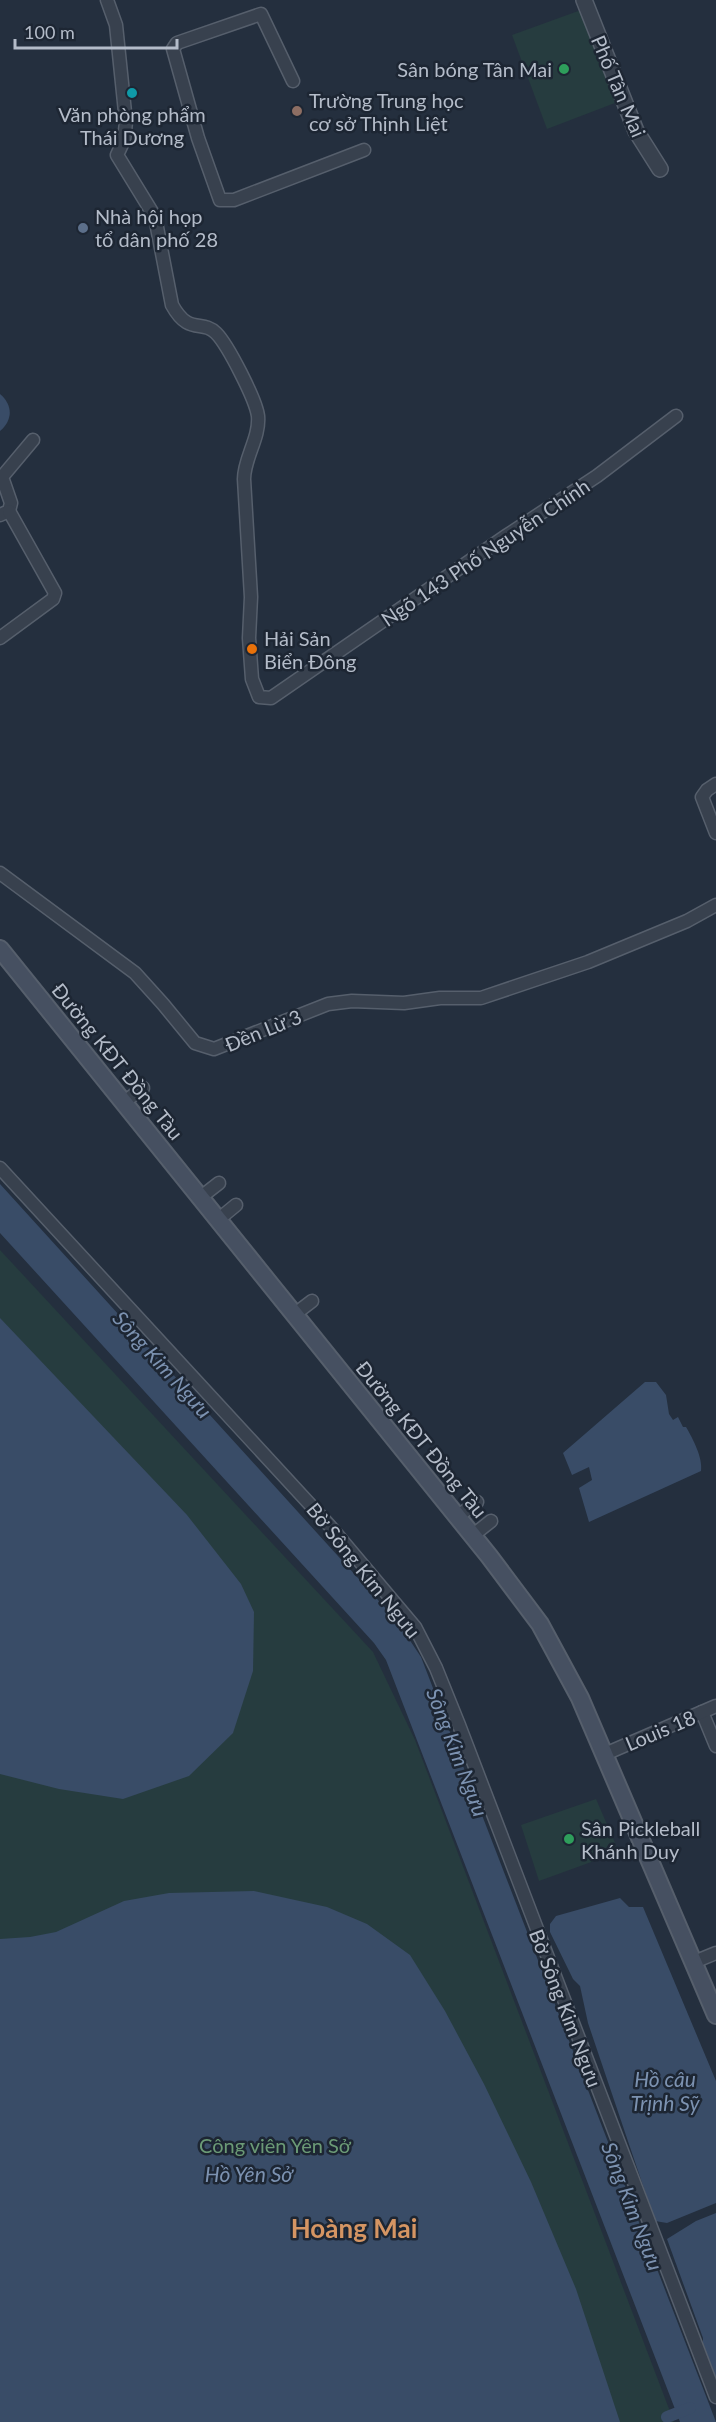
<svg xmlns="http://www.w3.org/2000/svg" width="716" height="2422" font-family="Lato,sans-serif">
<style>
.green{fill:#263c3f}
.water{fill:#394c67}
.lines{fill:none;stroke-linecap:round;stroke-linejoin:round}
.canal{stroke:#394c67;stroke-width:12}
.minor-casing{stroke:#565f6c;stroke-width:15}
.tertiary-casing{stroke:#565f6c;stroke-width:18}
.secondary-casing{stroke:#565f6c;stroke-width:20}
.minor{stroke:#38414e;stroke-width:12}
.tertiary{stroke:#38414e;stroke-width:15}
.secondary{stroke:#465061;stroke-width:16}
.leisure-dot{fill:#2e9e5b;stroke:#1d2633;stroke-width:2}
.culture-dot{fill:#0f9aa8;stroke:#1d2633;stroke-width:2}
.education-dot{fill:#8d6e63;stroke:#1d2633;stroke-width:2}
.service-dot{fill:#5c6f8a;stroke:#1d2633;stroke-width:2}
.food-dot{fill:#e8710a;stroke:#1d2633;stroke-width:2}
.labels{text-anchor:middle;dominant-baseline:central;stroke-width:5;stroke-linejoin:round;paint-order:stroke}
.poi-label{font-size:20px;fill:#b4bcc9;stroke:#1d2633;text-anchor:start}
.street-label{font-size:20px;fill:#b4bcc9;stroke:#1d2633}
.park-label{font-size:20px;fill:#6b9a76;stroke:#1d2633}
.water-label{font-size:21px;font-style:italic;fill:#7c92b1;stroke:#1d2633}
.district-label{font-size:26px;font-weight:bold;fill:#d59563;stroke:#1d2633}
</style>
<rect width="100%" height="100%" fill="#242f3e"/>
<g class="green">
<polygon points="581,10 615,103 547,129 512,35"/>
<polygon points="0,1250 373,1652 415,1740 674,2422 0,2422"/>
<polygon points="596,1799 619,1852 539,1881 521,1825"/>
</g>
<g class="water">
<path d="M0,394c13,11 13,26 0,37z"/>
<polygon points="0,1184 397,1621 421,1657 716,2422 680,2422 386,1660 374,1643 0,1233"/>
<polygon points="0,1318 187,1515 241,1584 254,1612 253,1671 233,1733 189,1776 123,1799 59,1789 0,1774"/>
<path d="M645,1382h11l10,13 3,19 4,6 5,-3 5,10h3c7,12 17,31 15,44l-112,51 -10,-34 13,-8 -3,-13 -17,8 -9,-22z"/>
<polygon points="254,1891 327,1907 367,1924 410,1955 445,2011 484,2084 531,2182 576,2289 620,2422 0,2422 0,1939 30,1937 56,1932 124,1901 169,1893"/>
<polygon points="620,1898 629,1907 643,1907 716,2081 716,2203 667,2223 655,2221 588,2023 580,1986 573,1979 550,1932 550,1924 556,1916"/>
<polygon points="716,2213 716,2379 703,2344 703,2338 667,2239 696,2221"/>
</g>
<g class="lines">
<polyline class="canal" points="667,2417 690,2408"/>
<g class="minor-casing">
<g id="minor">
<path d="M107,0l9,25 10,97 -2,18 -7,15 38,62 17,88c17,31 30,14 44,28 12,12 40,67 42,83 2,22 -14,42 -14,63l7,118 -2,41 3,41 7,18 12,1 235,-162 91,-60 79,-60"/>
<polyline points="293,81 261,14 177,43 173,49 198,138 220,200 234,200 364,150"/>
<polyline points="0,515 9,511 11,503 2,477 33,440"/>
<polyline points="0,638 53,599 55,593 9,511"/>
<polyline points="716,784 707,790 702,797 716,833"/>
<polyline points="0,873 135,973 163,1004 195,1043 214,1049 328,1004 352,1001 404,1003 440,998 481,998 588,962 687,921 716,905"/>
<polyline points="124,1102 143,1088"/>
<polyline points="0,1168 329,1525 415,1627 436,1668 459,1725 716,2397"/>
<polyline points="201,1197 219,1183"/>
<polyline points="219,1219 236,1205"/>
<polyline points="295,1314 312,1301"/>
<polyline points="457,1517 477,1502"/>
<polyline points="472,1536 491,1521"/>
<polyline points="702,1712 716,1746"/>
<polyline points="605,1754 716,1706"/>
<polyline points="694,1962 716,1953"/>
</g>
</g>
<g class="tertiary-casing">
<polyline id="tertiary" points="584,0 636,131 660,169"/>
</g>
<g class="secondary-casing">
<polyline id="secondary" points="0,949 489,1556 540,1624 580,1698 716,2015"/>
</g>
<use href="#minor" class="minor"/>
<use href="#tertiary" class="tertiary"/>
<use href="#secondary" class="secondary"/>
</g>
<g class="leisure-dot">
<circle cx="564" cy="69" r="6"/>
<circle cx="569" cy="1839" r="6"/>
</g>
<circle class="culture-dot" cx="132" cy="93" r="6"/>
<circle class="education-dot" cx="297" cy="111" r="6"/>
<circle class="service-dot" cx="83" cy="228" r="6"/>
<circle class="food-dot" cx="252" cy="649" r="6"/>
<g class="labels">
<g class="poi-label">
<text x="552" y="69" text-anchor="end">Sân bóng Tân Mai</text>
<text x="309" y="100">Trường Trung học<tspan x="309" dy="23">cơ sở Thịnh Liệt</tspan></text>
<text x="132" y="114" text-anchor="middle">Văn phòng phẩm<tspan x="132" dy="23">Thái Dương</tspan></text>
<text x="95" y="216">Nhà hội họp<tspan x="95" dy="23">tổ dân phố 28</tspan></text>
<text x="264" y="638">Hải Sản<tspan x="264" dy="23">Biển Đông</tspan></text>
<text x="581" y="1828">Sân Pickleball<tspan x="581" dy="23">Khánh Duy</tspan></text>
</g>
<g class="street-label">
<text transform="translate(619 86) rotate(67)">Phố Tân Mai</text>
<text transform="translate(485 552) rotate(-34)">Ngõ 143 Phố Nguyễn Chính</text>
<text transform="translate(263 1030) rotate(-22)">Đền Lừ 3</text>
<text transform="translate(118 1061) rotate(51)">Đường KĐT Đồng Tàu</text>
<text transform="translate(422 1439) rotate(51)">Đường KĐT Đồng Tàu</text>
<text transform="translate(364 1570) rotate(51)">Bờ Sông Kim Ngưu</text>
<text transform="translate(660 1730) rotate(-23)">Louis 18</text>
<text transform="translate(566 2008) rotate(69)">Bờ Sông Kim Ngưu</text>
</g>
<g class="park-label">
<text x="275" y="2145">Công viên Yên Sở</text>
</g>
<g class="water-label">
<text transform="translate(163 1364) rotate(48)">Sông Kim Ngưu</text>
<text transform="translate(458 1752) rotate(69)">Sông Kim Ngưu</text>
<text x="665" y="2078">Hồ câu<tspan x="665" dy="24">Trịnh Sỹ</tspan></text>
<text x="249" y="2173">Hồ Yên Sở</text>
<text transform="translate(633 2206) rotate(69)">Sông Kim Ngưu</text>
</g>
<g class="district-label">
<text x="354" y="2228">Hoàng Mai</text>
</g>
</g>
<path d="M15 39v9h162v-9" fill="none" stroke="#b4bcc9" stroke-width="3"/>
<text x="24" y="39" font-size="18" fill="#b4bcc9" stroke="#1d2633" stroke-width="4.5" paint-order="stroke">100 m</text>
</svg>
